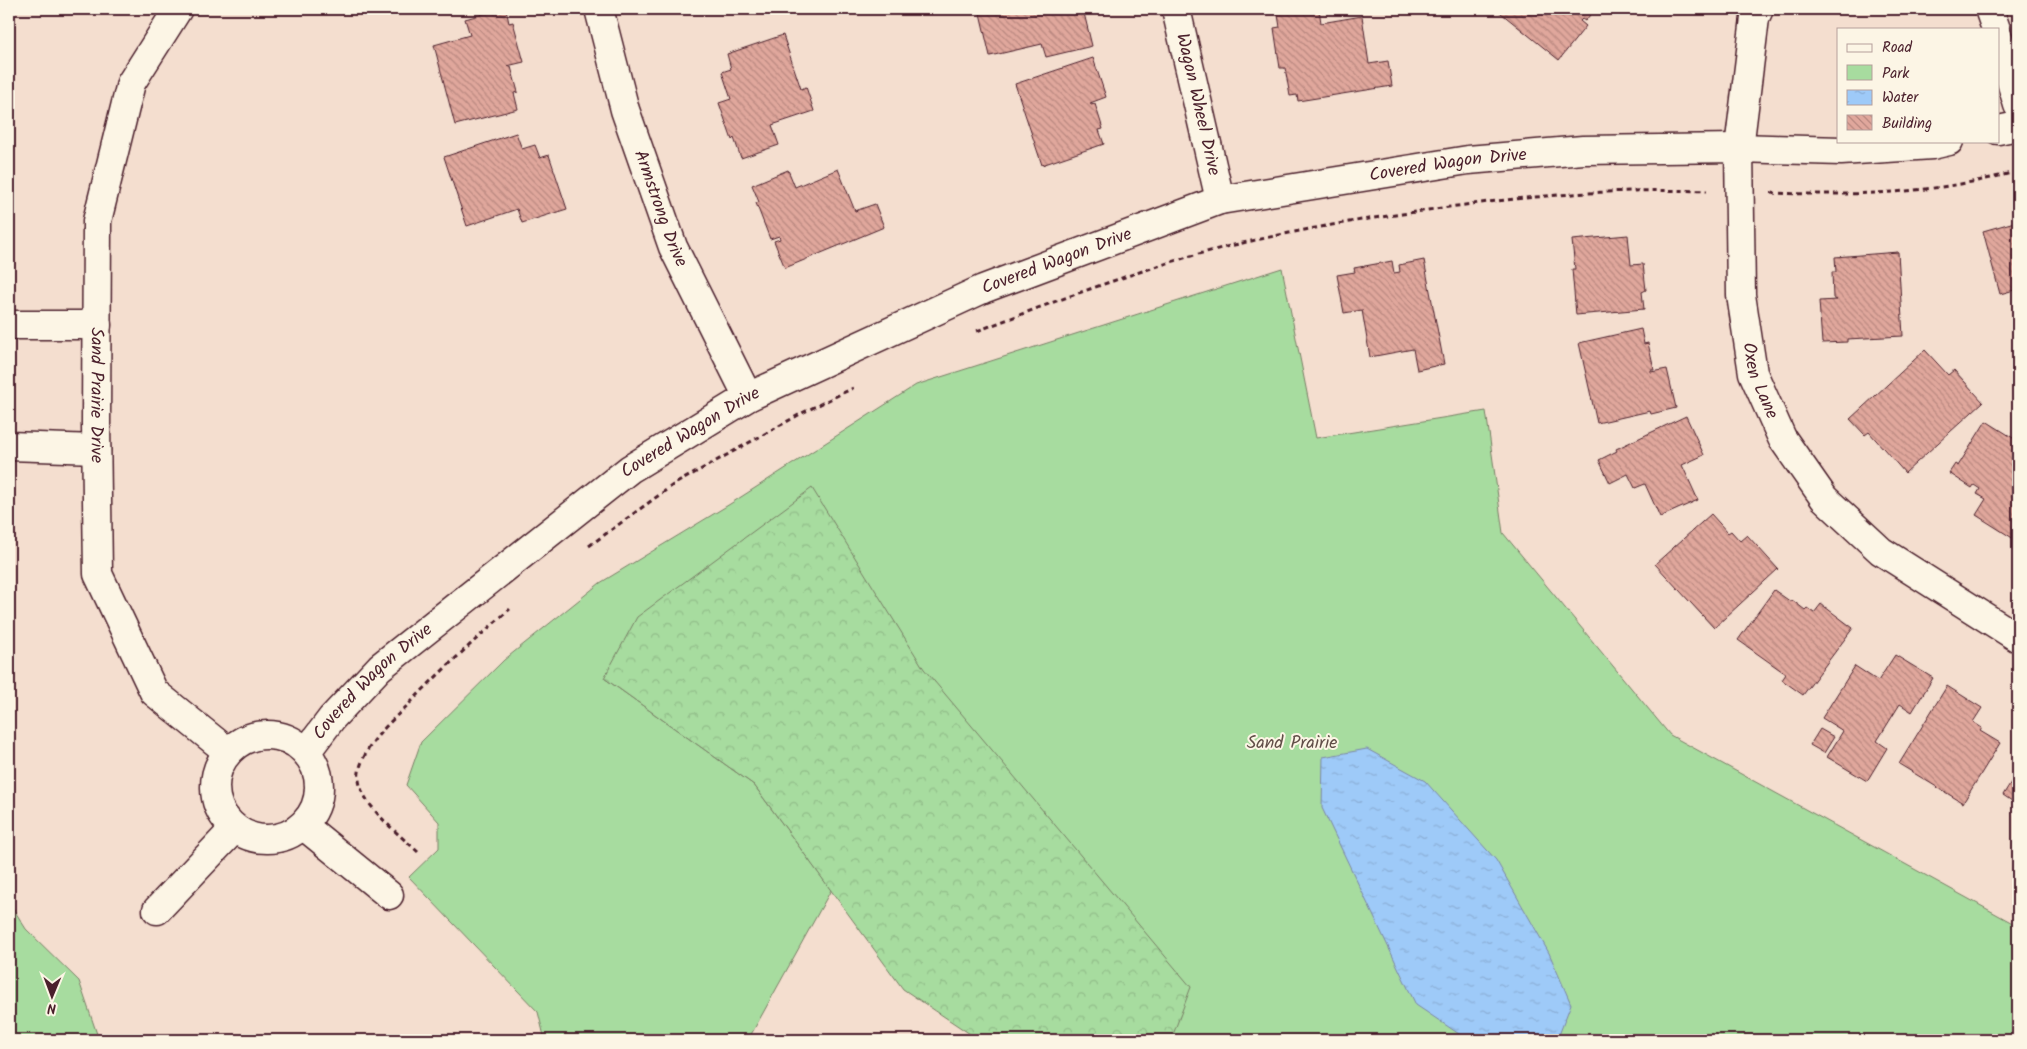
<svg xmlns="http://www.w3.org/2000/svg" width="2027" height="1049" font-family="Kalam,sans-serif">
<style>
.green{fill:#a7dc9f;stroke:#787e65}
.forest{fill:url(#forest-crowns);stroke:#787e65}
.water{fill:url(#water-ripples);stroke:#7c86a6}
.building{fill:url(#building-back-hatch);stroke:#4a1f2b}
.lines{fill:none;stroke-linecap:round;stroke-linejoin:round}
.minor-casing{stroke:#4a1f2b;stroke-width:31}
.path{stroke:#4a1f2b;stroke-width:3;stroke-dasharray:5 4;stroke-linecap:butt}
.minor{stroke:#fcf5e5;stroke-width:28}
.labels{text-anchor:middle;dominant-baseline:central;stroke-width:4;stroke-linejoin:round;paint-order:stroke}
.street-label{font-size:18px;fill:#4a1f2b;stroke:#fcf5e5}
.park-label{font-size:18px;fill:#614e48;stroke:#fcf5e5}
</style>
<defs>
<pattern id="forest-crowns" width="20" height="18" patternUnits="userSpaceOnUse" patternTransform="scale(1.25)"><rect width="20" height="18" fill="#a7dc9f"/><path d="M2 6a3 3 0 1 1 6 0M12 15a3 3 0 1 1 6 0" fill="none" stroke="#91bc89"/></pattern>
<pattern id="water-ripples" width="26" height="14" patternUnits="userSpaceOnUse" patternTransform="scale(1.25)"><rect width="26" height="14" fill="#9ecaf8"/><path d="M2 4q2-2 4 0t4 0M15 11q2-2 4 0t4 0" fill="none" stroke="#8aadd5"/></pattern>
<pattern id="building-back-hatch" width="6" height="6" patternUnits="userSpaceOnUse" patternTransform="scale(1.25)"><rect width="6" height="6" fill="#e0a79c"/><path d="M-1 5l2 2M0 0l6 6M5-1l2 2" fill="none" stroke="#b8877f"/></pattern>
</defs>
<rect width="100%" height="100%" fill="#f4decf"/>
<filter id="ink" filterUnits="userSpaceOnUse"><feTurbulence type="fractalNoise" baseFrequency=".02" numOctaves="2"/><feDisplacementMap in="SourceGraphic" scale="10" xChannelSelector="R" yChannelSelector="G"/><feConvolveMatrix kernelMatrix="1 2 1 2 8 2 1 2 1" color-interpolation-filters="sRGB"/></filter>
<g filter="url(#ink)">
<g class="green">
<polygon points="1282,268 1316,438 1486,411 1503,533 1670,735 2018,926 2018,1040 1010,1040 1005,817 604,678 754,785 831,890 748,1040 545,1040 538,1012 409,877 439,848 439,822 406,785 421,742 504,660 600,583 730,504 916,385"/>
<polygon points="9,902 26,929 79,981 99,1040 9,1040"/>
</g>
<polygon class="forest" points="812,488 924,669 1191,987 1171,1040 979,1040 903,989 754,785 604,678 637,617"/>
<polygon class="water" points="1367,749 1425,781 1496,860 1549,953 1571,1004 1559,1035 1549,1040 1468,1040 1416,1005 1322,808 1323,757"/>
<g class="building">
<polygon points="502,9 506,9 509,23 513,22 524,62 507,66 511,67 518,92 514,93 518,109 455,125 434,45 470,35 465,19"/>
<polygon points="979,9 1083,9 1092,46 1046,57 1042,44 990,56"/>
<polygon points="1277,9 1319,9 1321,23 1362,16 1369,64 1388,61 1392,86 1298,101 1297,95 1290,96 1285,68 1280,68 1274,28 1280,27"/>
<polygon points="1496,9 1595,9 1585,21 1582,19 1580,21 1586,26 1559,60"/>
<polygon points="783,35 801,89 806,87 814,111 772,125 779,145 741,158 734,138 732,140 719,103 731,99 722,72 731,69 727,54"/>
<polygon points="1093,58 1106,97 1090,103 1091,105 1095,104 1103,129 1099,130 1104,144 1042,165 1015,84"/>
<polygon points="516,133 522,149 535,145 540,158 549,155 567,209 522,223 517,209 467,226 444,157"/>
<polygon points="838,169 855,211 875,204 884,227 785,268 774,241 780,239 779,236 770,239 756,203 759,202 752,185 788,170 795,187"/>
<polygon points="2018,221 2018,289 2000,294 1983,231"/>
<polygon points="1628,235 1631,265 1643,264 1646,290 1642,292 1644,309 1576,315 1572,269 1575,269 1572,240"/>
<polygon points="1898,252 1903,336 1847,339 1847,342 1822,343 1819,301 1837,300 1833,298 1832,272 1836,272 1835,257"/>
<polygon points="1424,260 1444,364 1417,370 1413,349 1370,357 1362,310 1344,313 1337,275 1355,272 1354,268 1392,261 1394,273 1400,272 1399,265"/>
<polygon points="1641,329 1644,344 1648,343 1654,370 1651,370 1651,372 1667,369 1676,408 1651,414 1650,411 1597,423 1579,343"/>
<polygon points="1925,350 1948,375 1954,370 1983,402 1905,473 1869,432 1865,435 1850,419"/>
<polygon points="1686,416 1704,455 1682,465 1698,500 1660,517 1645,484 1635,488 1628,474 1610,483 1599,460 1617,451 1616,449"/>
<polygon points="1986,421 2018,441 2018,532 2014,539 1976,515 1986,499 1977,494 1980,489 1974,485 1972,488 1949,473 1955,464 1958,466"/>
<polygon points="1711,514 1728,533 1731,531 1740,541 1747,535 1778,569 1714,628 1655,564"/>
<polygon points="1774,590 1791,602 1792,600 1805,610 1807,608 1814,613 1821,604 1853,628 1803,695 1782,680 1786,674 1738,640"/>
<polygon points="1895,655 1933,678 1912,712 1900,704 1877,741 1887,748 1867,781 1827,757 1843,731 1822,718 1855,666 1878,681"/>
<polygon points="1947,686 1982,708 1973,722 1982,728 1980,731 2000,743 1963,803 1899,764"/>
<polygon points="1820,729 1834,737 1824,753 1810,745"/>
<polygon points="2018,771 2018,805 2003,795"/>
</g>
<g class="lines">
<g class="minor-casing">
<g id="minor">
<path id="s1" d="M178,9l-47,74 -34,138 -1,203 2,150 56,118 73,59"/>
<path id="s2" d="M599,9l26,101 48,137 75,150"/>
<path id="s3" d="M1176,9l44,191"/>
<path id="s4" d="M1759,9l-4,9 -16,130 2,147 12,78 29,65 42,60 57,53 137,87"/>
<polyline points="1989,9 1996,29"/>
<polyline points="1998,37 2018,105"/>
<polyline points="1998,130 2018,126"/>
<polyline points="9,325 97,325"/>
<polyline points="9,446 96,449"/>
<circle cx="267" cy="787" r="52"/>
<path id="s5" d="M307,751l25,-33 48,-51 250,-198 118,-72 235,-108 237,-89 248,-40 115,-10 156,-2 102,3 91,-6 17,-4"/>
<polyline points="304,826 389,895"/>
<polyline points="157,910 234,829"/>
</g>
</g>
<g class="path">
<path d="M1771,193c83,3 167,1 247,-22"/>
<path d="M977,331c71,-27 142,-54 214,-75 70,-19 140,-32 211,-42 102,-16 203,-26 305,-23"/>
<polyline points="589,546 673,485 804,412 853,388"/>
<path d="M418,852c-18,-17 -56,-46 -59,-72 -2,-10 5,-24 10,-32 11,-18 29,-33 44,-48 31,-32 63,-61 97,-91"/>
</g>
<use href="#minor" class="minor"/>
</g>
</g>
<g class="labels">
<g class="street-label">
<text stroke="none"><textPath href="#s3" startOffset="98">Wagon Wheel Drive</textPath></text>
<text stroke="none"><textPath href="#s5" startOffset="1311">Covered Wagon Drive</textPath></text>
<text stroke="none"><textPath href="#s2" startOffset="209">Armstrong Drive</textPath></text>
<text stroke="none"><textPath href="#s5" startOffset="906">Covered Wagon Drive</textPath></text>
<text stroke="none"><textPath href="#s4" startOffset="376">Oxen Lane</textPath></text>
<text stroke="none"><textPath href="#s1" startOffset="404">Sand Prairie Drive</textPath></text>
<text stroke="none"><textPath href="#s5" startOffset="501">Covered Wagon Drive</textPath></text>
<text stroke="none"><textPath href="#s5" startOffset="96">Covered Wagon Drive</textPath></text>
</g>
<g class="park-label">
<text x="1292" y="743">Sand Prairie</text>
</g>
</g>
<rect width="2027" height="1049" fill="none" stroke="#fcf5e5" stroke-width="30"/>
<rect x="15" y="15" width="1997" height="1019" fill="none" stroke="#4a1f2b" stroke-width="2" filter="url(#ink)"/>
<rect x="1837" y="28" width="162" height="115" fill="#fcf5e5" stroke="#b59f9b"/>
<rect x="1847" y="44" width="25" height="8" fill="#fcf5e5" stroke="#b59f9b"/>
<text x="1882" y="52" font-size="15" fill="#4a1f2b">Road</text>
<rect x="1847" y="65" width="25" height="15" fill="#a7dc9f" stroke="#b59f9b"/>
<text x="1882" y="78" font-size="15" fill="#4a1f2b">Park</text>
<rect x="1847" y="90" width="25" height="15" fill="url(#water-ripples)" stroke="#b59f9b"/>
<text x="1882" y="102" font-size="15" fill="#4a1f2b">Water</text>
<rect x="1847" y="115" width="25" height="15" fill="url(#building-back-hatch)" stroke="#b59f9b"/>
<text x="1882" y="128" font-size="15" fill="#4a1f2b">Building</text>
<g transform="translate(52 996) rotate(181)" stroke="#fcf5e5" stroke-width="4" paint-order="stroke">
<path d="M0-4L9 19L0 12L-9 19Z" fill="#4a1f2b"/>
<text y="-8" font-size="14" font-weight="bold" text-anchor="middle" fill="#4a1f2b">N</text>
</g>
</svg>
